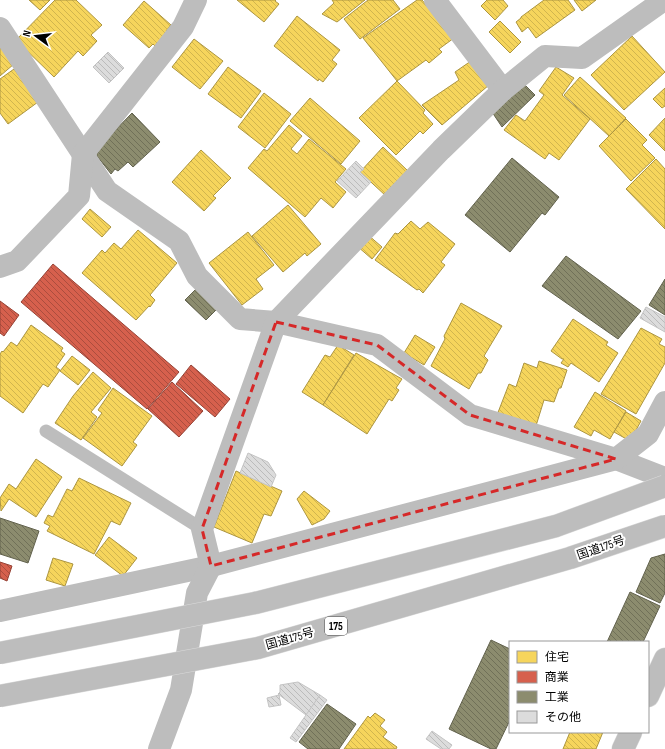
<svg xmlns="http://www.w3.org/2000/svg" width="665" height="749" font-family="'Sofia Sans Condensed','Noto Sans JP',sans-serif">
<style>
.homes{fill:url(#homes-back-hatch);stroke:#ac9540}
.shops{fill:url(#shops-back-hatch);stroke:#964336}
.industry{fill:url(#industry-back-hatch);stroke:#62624d}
.building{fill:url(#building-back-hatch);stroke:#c4c4c4}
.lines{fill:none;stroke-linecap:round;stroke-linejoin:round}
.primary-casing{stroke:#dbdbdb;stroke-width:23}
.service{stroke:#bdbdbd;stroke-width:13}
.minor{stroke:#bdbdbd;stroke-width:22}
.primary{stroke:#bdbdbd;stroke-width:22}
.trunk-bridge-casing{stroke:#dbdbdb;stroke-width:23;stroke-linecap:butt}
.trunk-bridge{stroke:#bdbdbd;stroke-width:22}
.marked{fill:none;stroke:#d62828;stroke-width:3;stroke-dasharray:8 5;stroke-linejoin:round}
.labels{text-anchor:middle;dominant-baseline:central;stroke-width:4;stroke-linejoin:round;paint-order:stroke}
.shield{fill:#fff;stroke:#4c4c4c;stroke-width:1}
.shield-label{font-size:11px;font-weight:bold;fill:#000}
.street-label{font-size:12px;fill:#000;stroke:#fff}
</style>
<defs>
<pattern id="homes-back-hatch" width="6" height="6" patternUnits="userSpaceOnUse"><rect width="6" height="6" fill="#f6d55c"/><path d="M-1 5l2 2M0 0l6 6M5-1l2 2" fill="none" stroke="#d1b54e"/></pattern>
<pattern id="shops-back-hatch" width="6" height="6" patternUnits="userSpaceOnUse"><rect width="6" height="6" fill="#d6604d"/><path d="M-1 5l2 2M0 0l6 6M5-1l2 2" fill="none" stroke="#ab4d3e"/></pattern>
<pattern id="industry-back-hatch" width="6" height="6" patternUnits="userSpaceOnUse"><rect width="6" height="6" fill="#8c8c6e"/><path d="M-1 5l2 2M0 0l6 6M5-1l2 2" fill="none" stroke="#707058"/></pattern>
<pattern id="building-back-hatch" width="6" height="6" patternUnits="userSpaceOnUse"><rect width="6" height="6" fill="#dcdcdc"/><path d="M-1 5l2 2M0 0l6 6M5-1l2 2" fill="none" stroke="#bbb"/></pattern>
</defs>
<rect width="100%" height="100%" fill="#fff"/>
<g class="homes">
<polygon points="29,0 50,0 40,10"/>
<polygon points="55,0 76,0 102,25 91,35 97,41 83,56 78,51 54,77 16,40"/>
<polygon points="237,0 276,0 275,1 279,4 264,22"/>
<polygon points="332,0 365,0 337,22 322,14 334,3"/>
<polygon points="368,0 393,0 400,9 360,39 344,19"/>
<polygon points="417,0 422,0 454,38 439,49 442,52 429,63 426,60 397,81 363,38"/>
<polygon points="487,0 503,0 508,6 495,20 481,6"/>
<polygon points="544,0 568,0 575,10 536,38 528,27 522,32 516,22 521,18 521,17"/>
<polygon points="574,0 596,0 582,11"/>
<polygon points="144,1 171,25 166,31 167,32 155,46 153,44 149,48 123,25"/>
<polygon points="297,16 340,50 332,60 337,64 323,82 319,79 318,81 274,46"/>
<polygon points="500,21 521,42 510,53 489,32"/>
<polygon points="632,36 665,72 624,110 591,75"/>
<polygon points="194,39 223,61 200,89 172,67"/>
<polygon points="0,46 14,64 0,76"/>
<polygon points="471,61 489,85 442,125 422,105 459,80 455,72"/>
<polygon points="228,67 261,91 241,118 208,94"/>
<polygon points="556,67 574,78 562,95 590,119 559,160 549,153 545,159 504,130 516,115 525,121 544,95 539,91"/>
<polygon points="14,69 38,102 8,124 0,113 0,79"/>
<polygon points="580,77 626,118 609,136 564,95"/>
<polygon points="397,81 425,110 423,113 433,124 423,134 420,131 396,155 359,118"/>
<polygon points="665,88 665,106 662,108 653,99"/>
<polygon points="264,93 291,114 265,148 238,127"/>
<polygon points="310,98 360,141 341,164 290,121"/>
<polygon points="665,118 665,151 649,135"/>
<polygon points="626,119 647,140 642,145 655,158 631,181 599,146"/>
<polygon points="289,125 302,136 291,149 297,154 309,139 346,169 335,182 346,192 333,208 321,198 305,217 248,168 264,149 267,151"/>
<polygon points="383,147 408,171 386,196 360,172"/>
<polygon points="201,150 231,178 213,196 216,198 204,211 172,182"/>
<polygon points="656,159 665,169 665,229 626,189"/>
<polygon points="288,205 321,244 307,256 305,253 283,272 252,236"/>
<polygon points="90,209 111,227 102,237 82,219"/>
<polygon points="411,221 420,229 428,222 455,244 441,262 445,265 423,293 419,289 417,290 375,260 395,233 398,234"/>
<polygon points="138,230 177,263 150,295 155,300 150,307 149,306 136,320 82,273 102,250 105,253 114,243 121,249"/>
<polygon points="248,232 274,265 256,279 263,289 242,305 209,263"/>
<polygon points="367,234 382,247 372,259 357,246"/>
<polygon points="461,303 502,326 484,356 488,360 481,373 478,373 469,389 431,366 445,339 444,336"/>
<polygon points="573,319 608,342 606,345 618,353 599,382 571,363 568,367 561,363 564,359 562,359 551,351"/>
<polygon points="31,325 63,348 61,351 65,354 56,367 60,370 48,387 43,384 23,413 0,396 0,354 2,351 3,352 11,342 17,346"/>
<polygon points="641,328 662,339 659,344 665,347 665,363 636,414 601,394"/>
<polygon points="415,335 435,347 424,365 404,353"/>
<polygon points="338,345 354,355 323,405 302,392 325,355 330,357"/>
<polygon points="356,353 402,379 396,388 399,390 392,401 389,399 367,434 323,405"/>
<polygon points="72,356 90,370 78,385 60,371"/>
<polygon points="539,361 567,370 561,388 559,388 554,402 544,400 535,429 497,415 509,384 516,387 524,363 537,368"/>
<polygon points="93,372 111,388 91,412 97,417 81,440 55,423 73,396"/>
<polygon points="113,388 152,416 133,442 137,445 122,466 83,438 102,413 98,410"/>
<polygon points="595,392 626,411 610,439 594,430 591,436 574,427"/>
<polygon points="626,412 641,421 630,441 614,432"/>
<polygon points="36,459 62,477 36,517 9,499 1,511 0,498 9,484 16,489"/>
<polygon points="236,471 282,491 271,516 264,514 252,543 214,527"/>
<polygon points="79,478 131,503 120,525 111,521 94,554 47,531 50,526 44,523 48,515 53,517 67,489 72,491"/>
<polygon points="304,491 330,511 324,519 312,525 297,499"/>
<polygon points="109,537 137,558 123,576 95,555"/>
<polygon points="53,558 73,564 65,586 46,580"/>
<polygon points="375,713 385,720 380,726 387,732 383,737 397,747 396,749 344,749 368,716 370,718"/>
<polygon points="570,732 603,732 596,749 563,749"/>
</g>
<g class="shops">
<polygon points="53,264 179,372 147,409 21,302"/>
<polygon points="0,301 19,315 4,336 0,333"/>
<polygon points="191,365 230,399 215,417 176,384"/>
<polygon points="172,382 203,411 179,437 148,409"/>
<polygon points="0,562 12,566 7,581 0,578"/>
</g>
<g class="industry">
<polygon points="523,83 535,95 502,127 492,112"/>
<polygon points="132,113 160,142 133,167 128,162 118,171 115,169 111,174 97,156 97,149"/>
<polygon points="512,158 559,197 545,215 542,213 510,252 465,215"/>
<polygon points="566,256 641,311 618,339 542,286"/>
<polygon points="665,279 665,315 649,305"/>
<polygon points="197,288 217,309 206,320 185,300"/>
<polygon points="0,518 39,531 28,563 0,554"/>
<polygon points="665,554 665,593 660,603 636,592 651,558"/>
<polygon points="630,592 660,606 643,642 607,642"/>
<polygon points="491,640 510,649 510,720 496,749 491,749 449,729"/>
<polygon points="327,704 356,724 339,749 308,749 299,742"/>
</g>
<g class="building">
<polygon points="108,52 124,68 109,83 93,67"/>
<polygon points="356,161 364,169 360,172 371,182 356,198 337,181"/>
<polygon points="646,307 665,317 665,332 640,318"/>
<polygon points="248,453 268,462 276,475 271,487 240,473"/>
<polygon points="298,682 320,695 306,715 278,694 280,692 280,685"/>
<polygon points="279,695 281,705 269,707 267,698"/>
<polygon points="320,695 327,700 305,730 299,725"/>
<polygon points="299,725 305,730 296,742 290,738"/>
<polygon points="432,731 452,745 449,749 441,749 426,739"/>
</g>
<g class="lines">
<g class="primary-casing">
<g id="primary">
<polyline points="648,696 665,659"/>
<polyline points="623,749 631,732"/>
</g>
</g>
<polyline class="service" points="46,431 202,529"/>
<g class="minor">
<polyline points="435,0 503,90"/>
<polyline points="0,28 107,191 179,241 197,276 240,319 276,322 377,345 470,415 616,459 665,478"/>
<polyline points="0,267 17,261 79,196 83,154 183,27 196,0"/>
<polyline points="0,611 211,566 616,459 648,434 665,402"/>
<polyline points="159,749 181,690 197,593 211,566 202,529 276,322 441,150 503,90 545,56 582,58 664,0"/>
</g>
<use href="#primary" class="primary"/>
<g class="trunk-bridge-casing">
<g id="trunk-bridge">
<polyline points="0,653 255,603 556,526 665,486"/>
<polyline points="0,696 258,648 570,558 665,526"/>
</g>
</g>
<use href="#trunk-bridge" class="trunk-bridge"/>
</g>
<path class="marked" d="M276,322l101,23 93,70 146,44 -405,107 -9,-37z"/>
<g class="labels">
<rect class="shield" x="325" y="617" width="22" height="18" rx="3"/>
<g class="shield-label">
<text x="336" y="626">175</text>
</g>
<g class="street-label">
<text transform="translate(601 548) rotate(-19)">国道175号</text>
<text transform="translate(290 639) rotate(-16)">国道175号</text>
</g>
</g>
<rect x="509" y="641" width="140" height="92" fill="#ffffff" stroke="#999999"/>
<rect x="517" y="651" width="20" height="12" fill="#f6d55c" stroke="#999999"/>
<text x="545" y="661" font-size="12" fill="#000000">住宅</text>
<rect x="517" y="671" width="20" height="12" fill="#d6604d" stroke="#999999"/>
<text x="545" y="681" font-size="12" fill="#000000">商業</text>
<rect x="517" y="691" width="20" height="12" fill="#8c8c6e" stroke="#999999"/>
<text x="545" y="701" font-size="12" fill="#000000">工業</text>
<rect x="517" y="711" width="20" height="12" fill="#dcdcdc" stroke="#999999"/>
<text x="545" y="721" font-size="12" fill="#000000">その他</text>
<g transform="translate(36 36) rotate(285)" stroke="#ffffff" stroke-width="3" paint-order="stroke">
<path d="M0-3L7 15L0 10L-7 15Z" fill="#000000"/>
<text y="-6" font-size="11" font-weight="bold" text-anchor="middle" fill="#000000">N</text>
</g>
</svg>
